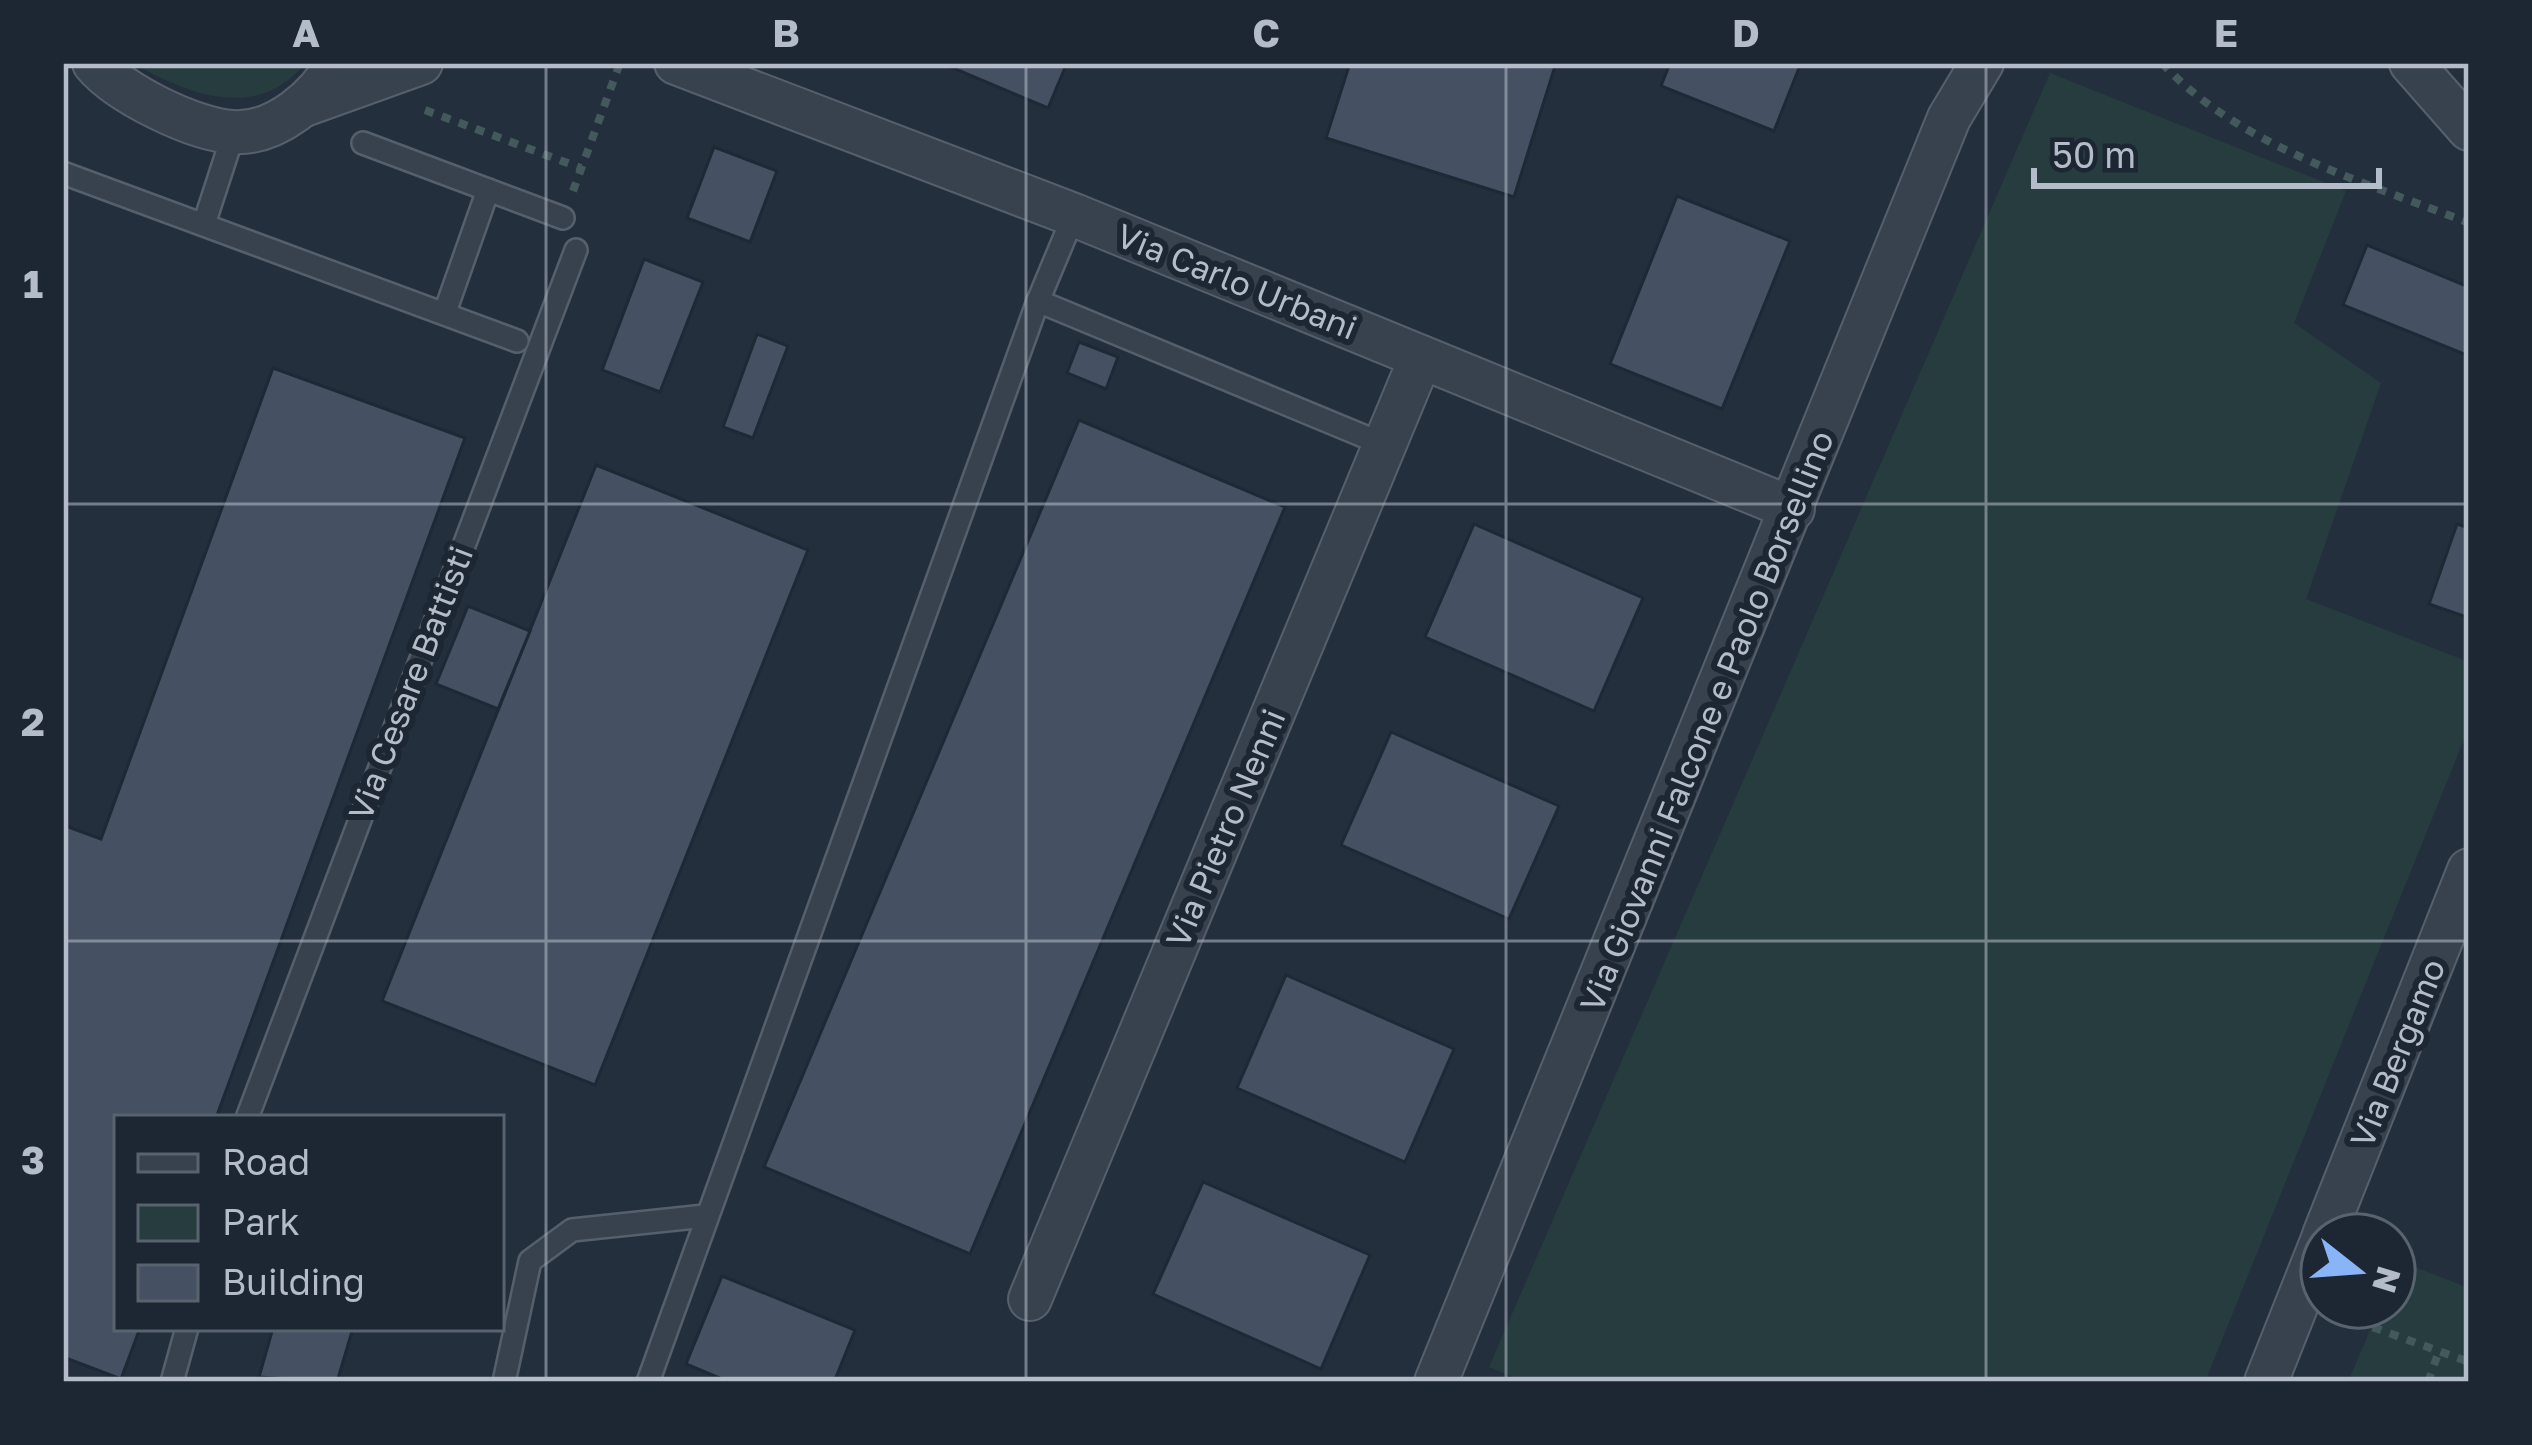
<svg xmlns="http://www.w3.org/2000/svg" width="2532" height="1445" font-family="'Golos Text',sans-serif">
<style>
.green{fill:#263c3f}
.building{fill:#455162;stroke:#1f2835;stroke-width:3}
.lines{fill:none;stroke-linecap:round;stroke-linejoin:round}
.lane-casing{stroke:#565f6c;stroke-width:26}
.street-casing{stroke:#565f6c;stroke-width:46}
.path{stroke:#44595c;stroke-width:8;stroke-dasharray:9 9;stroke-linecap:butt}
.lane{stroke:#38414e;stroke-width:21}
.street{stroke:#38414e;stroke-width:42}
.grid{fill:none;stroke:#b4bcc9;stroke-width:3;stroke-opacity:0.55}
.labels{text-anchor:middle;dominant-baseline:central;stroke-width:12;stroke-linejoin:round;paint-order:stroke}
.street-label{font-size:33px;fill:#b4bcc9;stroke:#1d2633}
.neatline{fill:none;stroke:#b4bcc9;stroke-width:4.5}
.grid-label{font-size:39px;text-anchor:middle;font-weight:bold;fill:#b4bcc9}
</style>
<rect width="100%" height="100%" fill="#242f3e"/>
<g class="green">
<path d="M133,63h172c-46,59 -117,32 -172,0z"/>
<polygon points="2050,73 2346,191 2294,323 2381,383 2306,599 2469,662 2469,727 2205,1382 1525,1382 1489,1367"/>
<polygon points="2399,1261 2469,1288 2469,1382 2348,1382 2380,1307 2394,1307"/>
</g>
<g class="building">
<polygon points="941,63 1067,63 1048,108"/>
<polygon points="1350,63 1556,63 1514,197 1326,138"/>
<polygon points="1670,63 1801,63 1774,131 1661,86"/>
<polygon points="714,147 777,171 750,242 687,218"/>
<polygon points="1677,196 1790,241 1722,409 1610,364"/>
<polygon points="2367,245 2469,287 2469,356 2343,305"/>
<polygon points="644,259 703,282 660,392 602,370"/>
<polygon points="757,334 788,346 753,438 723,427"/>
<polygon points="1079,342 1118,357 1106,389 1067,373"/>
<polygon points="273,368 465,438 216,1118 117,1118 117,1328 140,1328 121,1379 63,1357 63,825 101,839"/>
<polygon points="1079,420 1285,507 970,1254 764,1167"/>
<polygon points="596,465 808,550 595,1085 382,1001"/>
<polygon points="1474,524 1643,598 1594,711 1425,637"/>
<polygon points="2457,524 2469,528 2469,618 2429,604"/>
<polygon points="468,606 530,631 498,709 436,684"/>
<polygon points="1391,732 1559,806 1509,919 1341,845"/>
<polygon points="1286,975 1454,1049 1405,1162 1237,1088"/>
<polygon points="1203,1182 1370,1255 1321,1369 1153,1294"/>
<polygon points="722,1276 855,1330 834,1382 729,1382 686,1364"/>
<polygon points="273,1328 353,1328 337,1382 259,1377"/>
</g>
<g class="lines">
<g class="lane-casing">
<g id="lane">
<polyline points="363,143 563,218"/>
<polyline points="63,173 517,341"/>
<polyline points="1074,215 1038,301 1385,445"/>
<polyline points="204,224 234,132"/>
<polyline points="445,312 488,190"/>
<polyline points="247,1118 576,250"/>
<polyline points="172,1382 187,1328"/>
<polyline points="504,1382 530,1261 572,1230 705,1216"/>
<polyline points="648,1382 1038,301"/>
</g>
</g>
<g class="street-casing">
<g id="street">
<path d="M94,63c25,30 100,67 139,69 43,3 86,-35 104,-69"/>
<polyline points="676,63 1074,215 1793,509"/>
<polyline points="2411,63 2469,129"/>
<polyline points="304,105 421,63"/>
<polyline points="2324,1235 2469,870"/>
<polyline points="1030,1299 1421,357"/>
<polyline points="1436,1382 1949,118 1982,63"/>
<polyline points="2266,1382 2322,1241"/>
</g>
</g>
<g class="path">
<path d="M2162,63c77,84 203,119 307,160"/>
<polyline points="425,110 581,168"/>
<polyline points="573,191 620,63"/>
<polyline points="2339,1315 2469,1362"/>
<polyline points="2428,1382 2439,1351"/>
</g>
<use href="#lane" class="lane"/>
<use href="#street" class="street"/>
</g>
<path class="grid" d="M546,63v1319M1026,63v1319M1506,63v1319M1986,63v1319M63,504h2406M63,941h2406"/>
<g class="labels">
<g class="street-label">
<text transform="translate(1237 281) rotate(22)">Via Carlo Urbani</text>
<text transform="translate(410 683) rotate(-69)">Via Cesare Battisti</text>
<text transform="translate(1706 721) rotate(-68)">Via Giovanni Falcone e Paolo Borsellino</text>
<text transform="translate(1225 828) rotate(-67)">Via Pietro Nenni</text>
<text transform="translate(2397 1053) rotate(-68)">Via Bergamo</text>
</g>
</g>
<rect width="2532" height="1445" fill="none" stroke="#1d2633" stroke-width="132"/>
<rect x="114" y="1115" width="390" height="216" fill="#1d2633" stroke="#59626f" stroke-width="3"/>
<rect x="138" y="1154" width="60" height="18" fill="#38414e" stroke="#59626f" stroke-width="3"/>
<text x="222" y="1175" font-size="36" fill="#b4bcc9">Road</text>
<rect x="138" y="1205" width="60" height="36" fill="#263c3f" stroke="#59626f" stroke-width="3"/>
<text x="222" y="1235" font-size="36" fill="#b4bcc9">Park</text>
<rect x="138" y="1265" width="60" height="36" fill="#455162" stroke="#59626f" stroke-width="3"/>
<text x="222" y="1295" font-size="36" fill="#b4bcc9">Building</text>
<g transform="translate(2358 1271) rotate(107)"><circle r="57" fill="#1d2633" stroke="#59626f" stroke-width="3"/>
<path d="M0-9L21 45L0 30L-21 45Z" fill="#8ab4f8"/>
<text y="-18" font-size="33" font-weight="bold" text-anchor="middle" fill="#b4bcc9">N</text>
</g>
<path d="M2034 168v18h345v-18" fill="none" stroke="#b4bcc9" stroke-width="6"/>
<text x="2052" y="168" font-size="36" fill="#b4bcc9" stroke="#1d2633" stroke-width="9" paint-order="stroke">50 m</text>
<rect x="66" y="66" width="2400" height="1313" class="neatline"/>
<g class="grid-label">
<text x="306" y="47">A</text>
<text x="786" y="47">B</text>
<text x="1266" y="47">C</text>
<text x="1746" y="47">D</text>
<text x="2226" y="47">E</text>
<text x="33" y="298">1</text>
<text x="33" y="736">2</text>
<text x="33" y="1174">3</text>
</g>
</svg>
